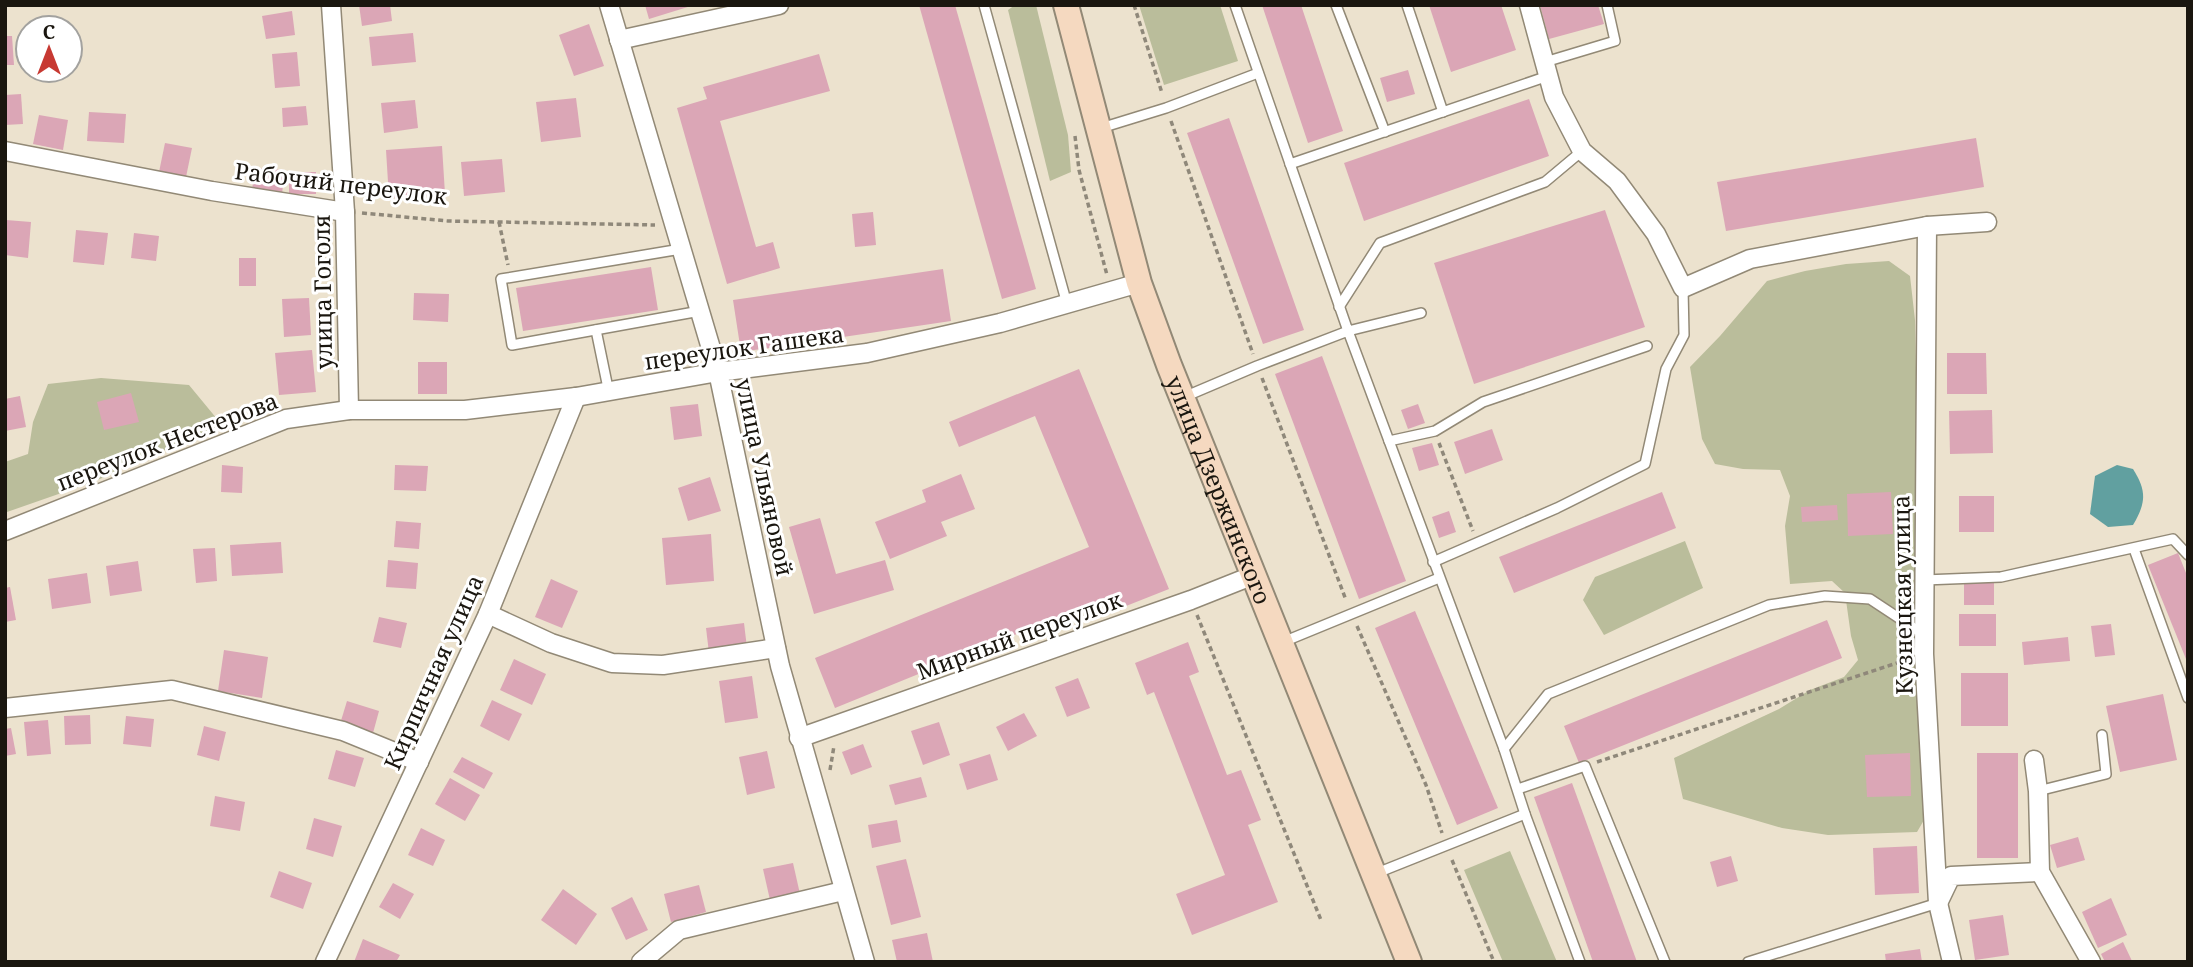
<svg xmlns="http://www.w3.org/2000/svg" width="2193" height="967" font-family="'Noto Serif',serif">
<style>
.green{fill:#babd9b}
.water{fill:#61a0a0}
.building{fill:#dba6b6}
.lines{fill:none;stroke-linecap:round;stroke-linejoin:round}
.lane-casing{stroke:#928976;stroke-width:12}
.street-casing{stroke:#928976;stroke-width:21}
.secondary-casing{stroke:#928976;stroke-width:28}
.path{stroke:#8f887a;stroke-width:3.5;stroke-dasharray:5 3.5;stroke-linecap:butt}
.lane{stroke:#fff;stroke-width:9}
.street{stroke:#fff;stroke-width:18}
.secondary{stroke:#f5d9c0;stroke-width:24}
.labels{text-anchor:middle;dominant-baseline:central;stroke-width:6;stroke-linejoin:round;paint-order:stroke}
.street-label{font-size:23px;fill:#1a160f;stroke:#fff}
</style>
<rect width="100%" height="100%" fill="#ece2ce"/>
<g class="green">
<polygon points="1015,5 1036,5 1068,135 1071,172 1050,181 1008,10"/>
<polygon points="1139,5 1220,5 1238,61 1164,85"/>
<polygon points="1889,261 1910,276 1915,320 1918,473 1915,591 1920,657 1924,820 1917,832 1828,835 1782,828 1683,799 1674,758 1779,709 1810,690 1844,677 1858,660 1851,636 1845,593 1832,581 1790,584 1785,526 1790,496 1780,470 1743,469 1715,464 1702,439 1690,367 1720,336 1767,281 1805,271 1846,264"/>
<polygon points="101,378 189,385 222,425 93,482 7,512 5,462 28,454 33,422 48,384"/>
<polygon points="1685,541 1703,588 1604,635 1583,600 1595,577"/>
<polygon points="1510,851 1557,962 1503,962 1464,870"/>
</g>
<path class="water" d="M2117,465l16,4c14,22 13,34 0,56l-25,2 -18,-13 5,-38z"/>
<g class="building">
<polygon points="359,5 390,5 392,21 362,26"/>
<polygon points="645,5 691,5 691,6 649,19"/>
<polygon points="919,5 955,5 1036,289 1002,299"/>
<polygon points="1262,5 1301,5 1343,131 1308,143"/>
<polygon points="1429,5 1501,5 1516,50 1451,72"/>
<polygon points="1540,5 1598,5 1604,24 1549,39"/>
<polygon points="292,11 295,35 266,39 262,16"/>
<polygon points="589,24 604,66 574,76 559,35"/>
<polygon points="413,33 416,62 372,66 369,37"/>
<polygon points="5,36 12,36 14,65 5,65"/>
<polygon points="297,52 300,86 275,88 272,54"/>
<polygon points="819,54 830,91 720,121 756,247 773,242 780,268 727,284 677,108 707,99 703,87"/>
<polygon points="1408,70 1415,94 1387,102 1380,78"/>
<polygon points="21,94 23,124 5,125 5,95"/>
<polygon points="576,98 581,137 541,142 536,102"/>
<polygon points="1529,99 1549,156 1364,221 1344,163"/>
<polygon points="415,100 418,128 384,133 381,103"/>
<polygon points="306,106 308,125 283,127 282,108"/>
<polygon points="89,112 126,114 124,143 87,141"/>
<polygon points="39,115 68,120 63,150 33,144"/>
<polygon points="1229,118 1304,330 1263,344 1187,133"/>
<polygon points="1976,138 1984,187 1726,231 1717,182"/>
<polygon points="165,143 192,148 186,177 159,172"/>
<polygon points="442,146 445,194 389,198 386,150"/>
<polygon points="502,159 505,192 464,196 461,162"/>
<polygon points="254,168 284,170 282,196 252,193"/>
<rect x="289" y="172" width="27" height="22"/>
<polygon points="1605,210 1645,327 1474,384 1434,263"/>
<polygon points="873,212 876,245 855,247 852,214"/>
<polygon points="6,220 31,222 28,258 5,255"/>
<polygon points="76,230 108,233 104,265 73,262"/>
<polygon points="134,233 159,236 156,261 131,258"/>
<rect x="239" y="258" width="17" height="28"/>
<polygon points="651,267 658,310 523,331 516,288"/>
<polygon points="943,269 951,321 741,352 733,300"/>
<polygon points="414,293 449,294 448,322 413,320"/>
<polygon points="309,298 311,335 284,337 282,299"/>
<polygon points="312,350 316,392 279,395 275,353"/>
<polygon points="1947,353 1986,353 1987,394 1947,394"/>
<polygon points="1322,356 1406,581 1359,599 1275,374"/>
<rect x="418" y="362" width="29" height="32"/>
<polygon points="1079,369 1169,589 1116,610 1110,596 835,708 815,658 1089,547 1035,416 959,447 949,422"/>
<polygon points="131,393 139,422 104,430 97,402"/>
<polygon points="20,396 26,427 5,431 5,399"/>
<polygon points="698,404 702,436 674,440 670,407"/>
<polygon points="1418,404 1425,423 1408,429 1401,410"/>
<polygon points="1992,410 1993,453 1950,454 1949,411"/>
<polygon points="1492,429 1503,460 1465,474 1454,442"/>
<polygon points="1432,443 1439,465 1419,471 1412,448"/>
<polygon points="222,465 243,467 242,493 221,492"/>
<polygon points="395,465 428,466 426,491 394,490"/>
<polygon points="961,474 975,509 941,522 947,536 890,559 875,522 926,502 922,490"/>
<polygon points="710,477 721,511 688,521 678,488"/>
<polygon points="1662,492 1676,528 1514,593 1499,557"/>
<polygon points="1891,492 1893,534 1848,536 1847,494"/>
<rect x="1959" y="496" width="35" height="36"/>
<polygon points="1837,505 1838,520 1802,522 1801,507"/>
<polygon points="1449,511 1456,532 1439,538 1432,517"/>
<polygon points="820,518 836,574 885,560 894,590 814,614 789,527"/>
<polygon points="396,521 421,523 419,549 394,547"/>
<polygon points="711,534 714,581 666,585 662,538"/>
<polygon points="281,542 283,573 232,576 230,545"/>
<polygon points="215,548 217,581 196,583 193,549"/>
<polygon points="2178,553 2188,578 2188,664 2148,565"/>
<polygon points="388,560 418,563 416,589 386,587"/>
<polygon points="138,561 142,591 110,596 106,566"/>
<polygon points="87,573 91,603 52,609 48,579"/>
<polygon points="551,579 578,591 562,628 535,617"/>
<rect x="1964" y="581" width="30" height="24"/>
<polygon points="10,587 16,620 5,622 5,588"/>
<polygon points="1415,611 1498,808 1457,825 1375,628"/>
<rect x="1959" y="614" width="37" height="32"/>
<polygon points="379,617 407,623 401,648 373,642"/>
<polygon points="1827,620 1842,658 1579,763 1564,726"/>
<polygon points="744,623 747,648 709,653 706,628"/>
<polygon points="2111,624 2115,655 2095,657 2091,626"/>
<polygon points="2068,637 2070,661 2024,665 2022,642"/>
<polygon points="1188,642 1199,672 1189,676 1227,775 1241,770 1261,820 1248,825 1278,902 1192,935 1176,894 1225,875 1154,692 1147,695 1135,663"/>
<polygon points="224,650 268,657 262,698 218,691"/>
<polygon points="514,659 546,674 532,705 500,690"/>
<rect x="1961" y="673" width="47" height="53"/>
<polygon points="752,676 758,718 725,723 719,681"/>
<polygon points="1078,678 1090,708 1067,717 1055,687"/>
<polygon points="2163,694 2177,760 2120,772 2106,706"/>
<polygon points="492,700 522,714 509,741 480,726"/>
<polygon points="347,701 379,711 373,733 340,724"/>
<polygon points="1024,713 1037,736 1008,751 996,727"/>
<polygon points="90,715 91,744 65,745 64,716"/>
<polygon points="126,716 154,719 151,747 123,744"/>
<polygon points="48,720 51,754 27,756 24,722"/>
<polygon points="939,722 950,755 923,765 911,731"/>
<polygon points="204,726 226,732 219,761 197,755"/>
<polygon points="11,728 16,754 5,756 5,729"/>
<polygon points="863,744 872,767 851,775 842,752"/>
<polygon points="336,750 364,758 355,787 328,779"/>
<polygon points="767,751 775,788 747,795 739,757"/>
<polygon points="1910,753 1911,796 1867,797 1865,755"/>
<rect x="1977" y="753" width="41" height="105"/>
<polygon points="990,754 998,780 967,790 959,764"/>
<polygon points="462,757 493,773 484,789 453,772"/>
<polygon points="921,777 927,797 895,805 889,785"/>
<polygon points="450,778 480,795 465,821 435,804"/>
<polygon points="1572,783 1637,962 1593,962 1534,797"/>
<polygon points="215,796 245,802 240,831 210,826"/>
<polygon points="314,818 342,826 333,857 306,849"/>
<polygon points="897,820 901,842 872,848 868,825"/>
<polygon points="421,828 445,840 433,866 408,855"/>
<polygon points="2078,837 2085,860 2057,868 2050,845"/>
<polygon points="1917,846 1919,893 1875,895 1873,848"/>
<polygon points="1731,856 1738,881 1717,887 1710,862"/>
<polygon points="906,859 921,917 891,925 876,866"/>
<polygon points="793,863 800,894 770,900 763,869"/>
<polygon points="279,871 312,883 303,909 270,897"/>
<polygon points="393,883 414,894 400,919 379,907"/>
<polygon points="699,885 706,912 671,922 664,894"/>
<polygon points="563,889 597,914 576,945 541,920"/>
<polygon points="632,897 648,930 626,940 611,908"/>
<polygon points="2111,898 2127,935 2098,948 2082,912"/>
<polygon points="2003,915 2009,955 1975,960 1969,920"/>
<polygon points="927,933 933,962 897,962 892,940"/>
<polygon points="363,939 400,955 396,962 354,962"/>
<polygon points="2123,942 2132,961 2105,962 2101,954"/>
<polygon points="1920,949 1922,962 1886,962 1885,954"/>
</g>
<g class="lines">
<g class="lane-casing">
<g id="lane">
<polyline points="984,5 1067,304"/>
<polyline points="1235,5 1348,331 1421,313"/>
<polyline points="1336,5 1385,132"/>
<polyline points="1407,5 1443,112"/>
<polyline points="1545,62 1615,41 1607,5"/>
<polyline points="1101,128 1166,108 1258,73"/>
<polyline points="1290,164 1548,76"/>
<polyline points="681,249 501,279 512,345 700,311"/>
<polyline points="1339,307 1380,243 1545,182 1582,151"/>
<polyline points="596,330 609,393"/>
<polyline points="1184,397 1257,366 1348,331 1504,749 1525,814 1580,962"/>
<polyline points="1389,441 1435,431 1483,402 1647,346"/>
<polyline points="2134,549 2188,698"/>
<polyline points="1433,562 1557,508 1645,464 1666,369 1684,335 1683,288"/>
<polyline points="1924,580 2001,577 2173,539 2188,555"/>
<polyline points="1283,642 1439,578"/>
<polyline points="1504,749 1548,694 1769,605 1825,596 1870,599 1923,634"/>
<polyline points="1518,789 1585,766 1665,962"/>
<polyline points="2038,791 2106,774 2102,735"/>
<polyline points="1377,873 1525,814"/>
<polyline points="1748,962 1938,903"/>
</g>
</g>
<g class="street-casing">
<g id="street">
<polyline points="331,5 345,212 349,410"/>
<polyline points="609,5 718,372 780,666 865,962"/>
<polyline points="1529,5 1554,97 1582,151 1617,181 1656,234 1683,288 1750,259 1927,226 1987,222"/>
<polyline points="619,40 779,5"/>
<polyline points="5,151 212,191 345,212"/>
<polyline points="1927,226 1924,654 1938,903 1952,962"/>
<polyline points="5,531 286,419 349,410 465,410 576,397 718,372 867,353 1000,323 1139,283"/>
<polyline points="488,614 551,643 612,663 663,665 776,648"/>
<polyline points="5,708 172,690 343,731 419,762"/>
<polyline points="799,738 1191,600 1254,575"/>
<polyline points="2034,760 2038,791 2040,872 2091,962"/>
<polyline points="1939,901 1951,876 2040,872"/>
<polyline points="325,962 488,614 576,397"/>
<polyline points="641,962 679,930 843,891"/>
</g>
</g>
<g class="secondary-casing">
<g id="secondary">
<path id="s1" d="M1066,5l73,278 30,82 240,597"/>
</g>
</g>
<g class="path">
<polyline points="1134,5 1162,93"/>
<polyline points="1171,121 1253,354"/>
<polyline points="1075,136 1079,170 1107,275"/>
<polyline points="362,213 448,221 655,225"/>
<polyline points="499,222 508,265"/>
<polyline points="1262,378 1346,600"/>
<polyline points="1439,443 1473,531"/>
<polyline points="1197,615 1321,920"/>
<polyline points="1357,626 1426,785 1442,833"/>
<polyline points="1597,762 1906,660"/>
<polyline points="830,770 834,746"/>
<polyline points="1452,860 1494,962"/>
</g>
<use href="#lane" class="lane"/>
<use href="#street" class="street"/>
<use href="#secondary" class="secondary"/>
</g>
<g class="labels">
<g class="street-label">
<text transform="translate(341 183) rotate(7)">Рабочий переулок</text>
<text transform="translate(322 292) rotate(-91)">улица Гоголя</text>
<text transform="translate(744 347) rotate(-8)">переулок Гашека</text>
<text transform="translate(167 441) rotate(-21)">переулок Нестерова</text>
<text transform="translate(765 477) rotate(78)">улица Ульяновой</text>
<text stroke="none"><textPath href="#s1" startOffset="509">улица Дзержинского</textPath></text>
<text transform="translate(1902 595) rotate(-91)">Кузнецкая улица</text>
<text transform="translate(1019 635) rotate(-20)">Мирный переулок</text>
<text transform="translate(433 672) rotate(-66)">Кирпичная улица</text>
</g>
</g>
<rect width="2193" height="967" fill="none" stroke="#1a160f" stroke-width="14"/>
<g transform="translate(49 49)"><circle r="33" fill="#ffffff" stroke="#a3a29f" stroke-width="2"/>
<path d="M0-5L12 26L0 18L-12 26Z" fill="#c73932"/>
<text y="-10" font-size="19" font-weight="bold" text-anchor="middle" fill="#1a160f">С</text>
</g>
</svg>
